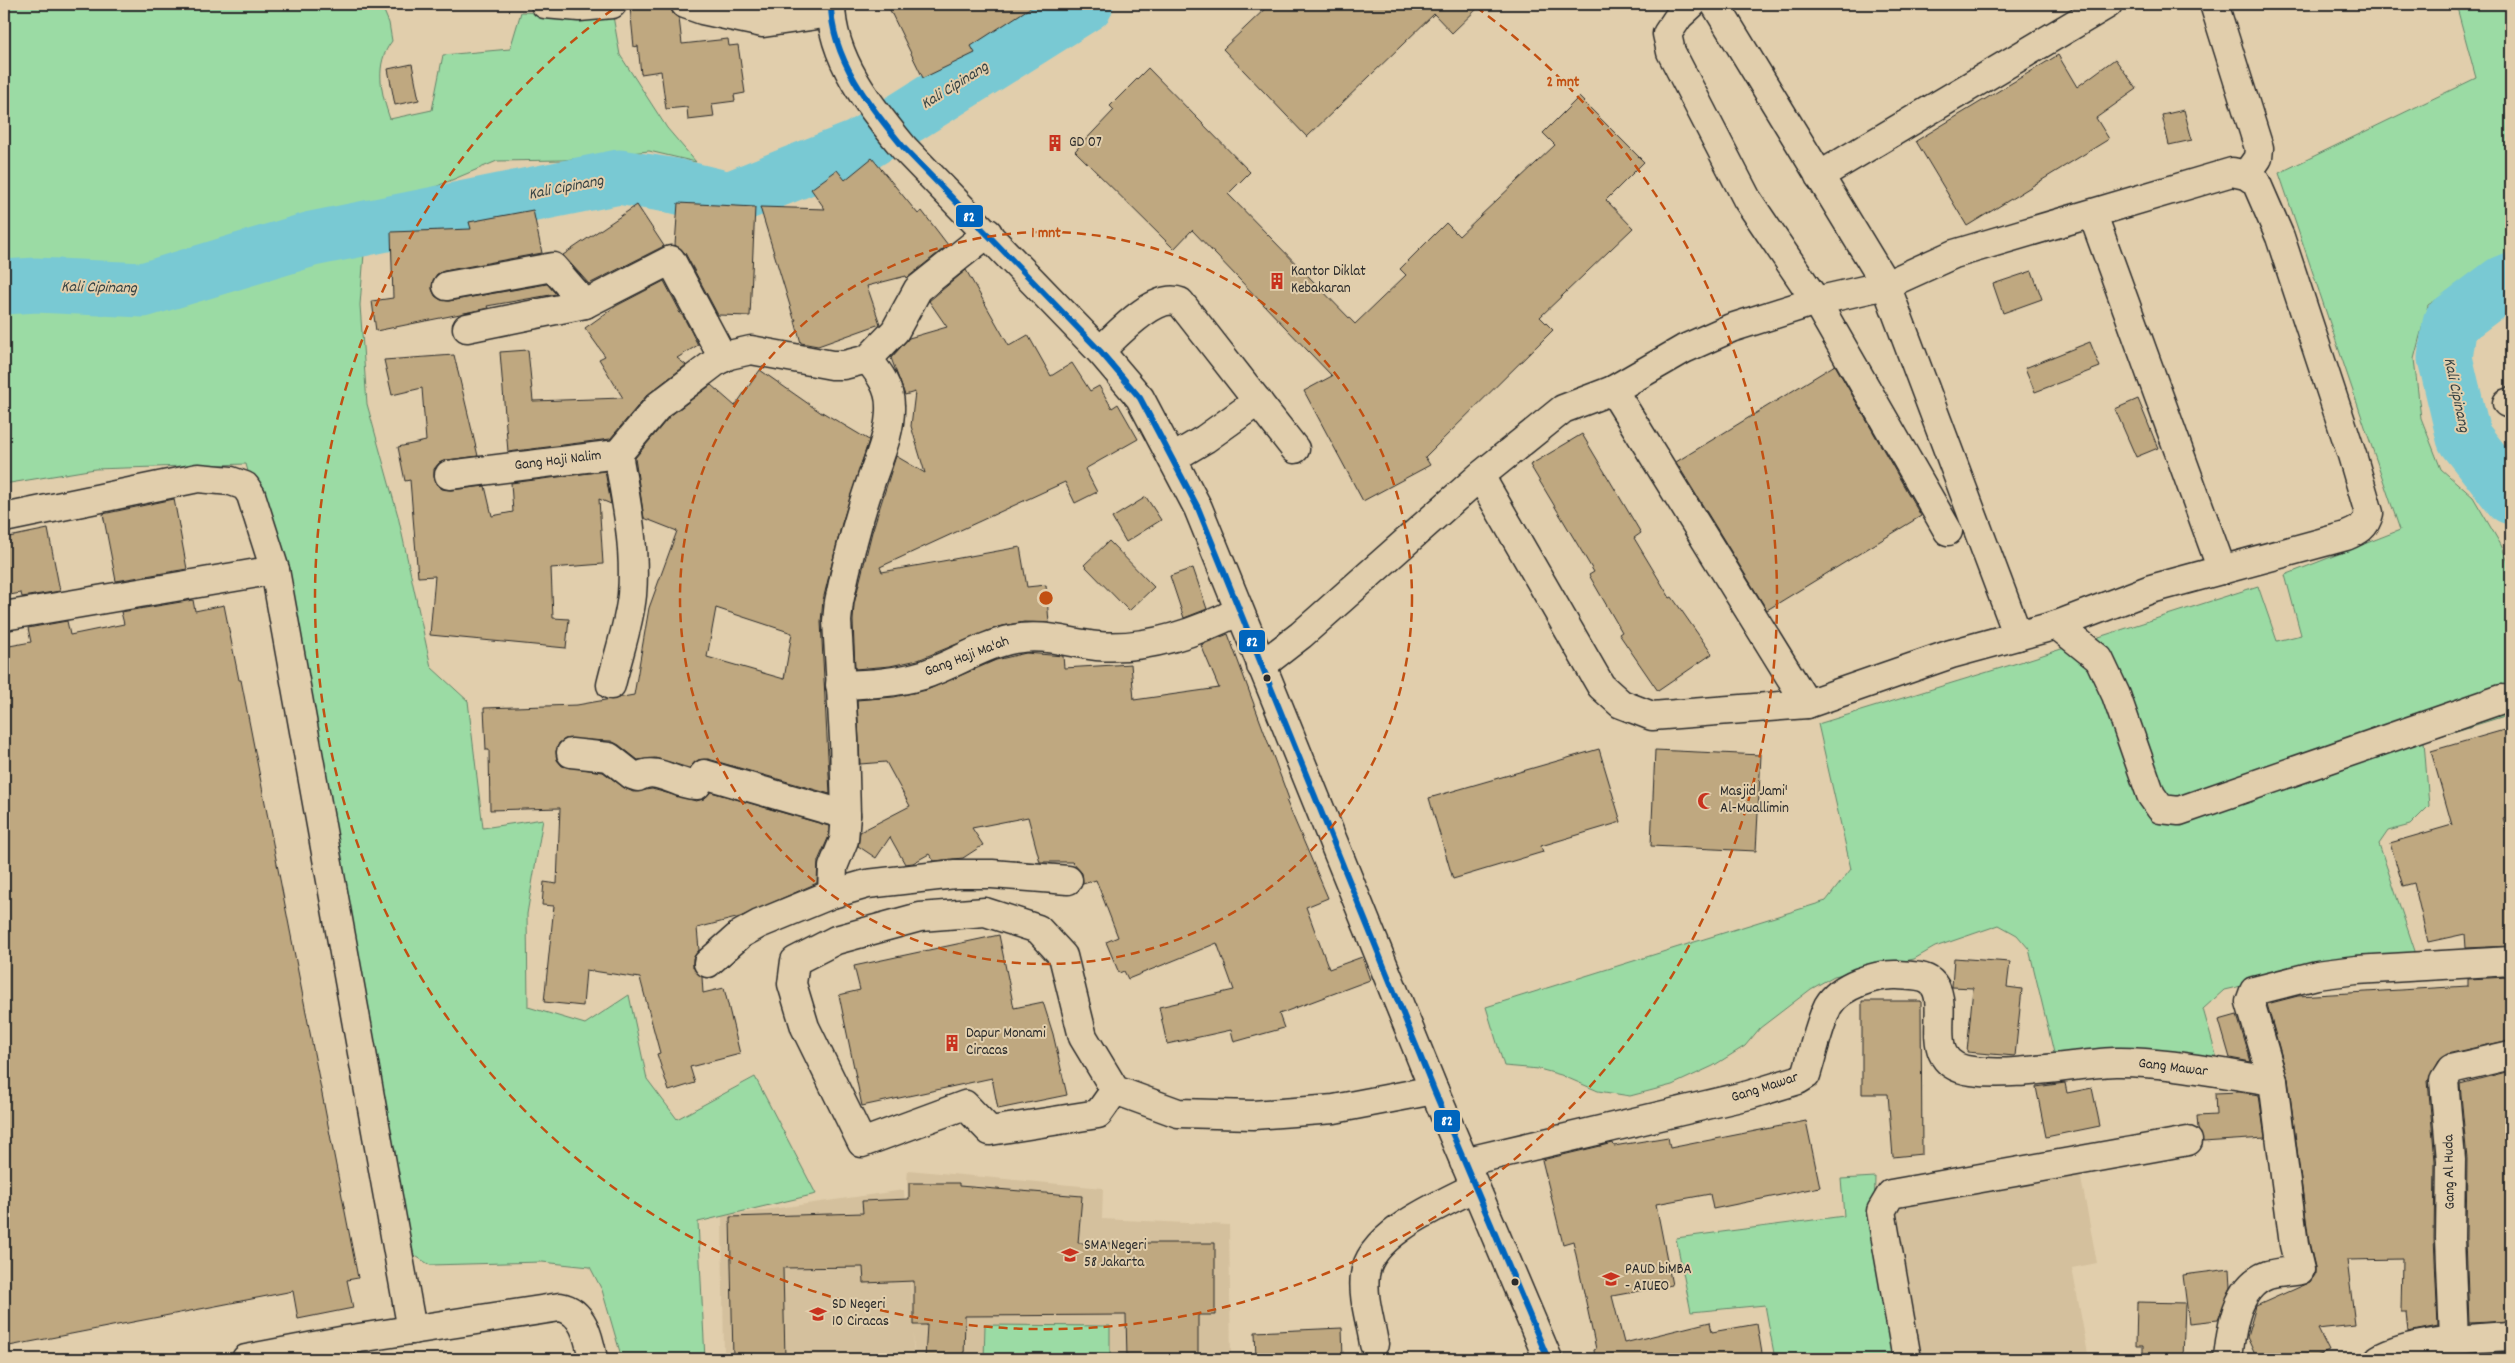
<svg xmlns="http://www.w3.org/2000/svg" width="2515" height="1363" font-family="Dekko,sans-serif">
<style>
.built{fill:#d4c09d}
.green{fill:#9bdba4;stroke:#638368}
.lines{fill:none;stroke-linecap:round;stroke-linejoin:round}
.river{stroke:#79c9d3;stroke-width:55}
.building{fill:#bfa880;stroke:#2b2b2b;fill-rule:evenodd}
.minor-casing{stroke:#2b2b2b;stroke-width:31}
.minor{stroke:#e1ceac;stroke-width:28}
.bus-1-casing{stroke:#e1ceac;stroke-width:10}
.bus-1{stroke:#0065bd;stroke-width:6}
.ring{fill:none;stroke:#c25012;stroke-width:2.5;stroke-dasharray:9 6}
.bus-dot{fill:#2b2b2b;stroke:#e1ceac;stroke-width:2}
.labels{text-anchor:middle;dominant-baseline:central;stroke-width:4;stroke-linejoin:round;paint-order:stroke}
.poi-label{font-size:15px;fill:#2b2b2b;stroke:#e1ceac;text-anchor:start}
.street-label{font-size:15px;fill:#2b2b2b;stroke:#e1ceac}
.water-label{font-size:16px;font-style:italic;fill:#374344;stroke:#e1ceac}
.centre{fill:#c25012;stroke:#e1ceac;stroke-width:2.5}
.ring-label{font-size:15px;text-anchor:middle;font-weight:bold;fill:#c25012;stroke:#e1ceac;stroke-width:4;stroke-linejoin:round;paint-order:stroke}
.line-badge{stroke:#e1ceac;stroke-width:2}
.badge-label{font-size:14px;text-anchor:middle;font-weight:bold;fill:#fff}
</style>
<rect width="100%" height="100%" fill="#e1ceac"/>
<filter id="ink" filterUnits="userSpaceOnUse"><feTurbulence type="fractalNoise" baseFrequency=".02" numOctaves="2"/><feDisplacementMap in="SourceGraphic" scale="10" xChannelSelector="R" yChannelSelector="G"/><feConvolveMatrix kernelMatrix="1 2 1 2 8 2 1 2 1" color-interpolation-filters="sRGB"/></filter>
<g filter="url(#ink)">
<g class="built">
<polygon points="908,1170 1103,1188 1102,1219 1229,1225 1231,1359 915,1359 913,1334 914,1359 724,1359 722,1216 904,1190 912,1310 907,1180"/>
<polygon points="2080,1173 2097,1263 2072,1268 2089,1359 1909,1359 1881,1211"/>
</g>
<g class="green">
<path d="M4,4h377l8,19 3,18c-18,23 -11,52 -2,78l42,-9 11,-55 67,-6 11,-37 92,4 7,39 47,73 29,34 -47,-11 -86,9 -66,1 -81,34 -50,33 -6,77 7,99 31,112 33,151 37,34 15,127 60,-9 -16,95 1,93 57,17 44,-29 18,84 30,40 78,-42 61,117 -118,28 7,137h-83l-20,-69 -12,-23 -48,-5 -112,3 -34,-21 -108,-623 -42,-157 -151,5 -91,15z"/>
<polygon points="2456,4 2511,4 2511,253 2428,305 2414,359 2421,418 2441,469 2473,497 2501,545 2511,569 2511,714 2424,741 2429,806 2410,825 2388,831 2379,844 2417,957 2319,968 2224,990 2203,1009 2218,1062 2055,1057 2029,949 2017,935 1999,925 1935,947 1914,959 1834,976 1811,989 1760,1028 1745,1046 1713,1066 1672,1085 1630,1096 1598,1091 1561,1075 1539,1069 1504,1066 1486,1007 1826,901 1851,869 1818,724 2027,660 2258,586 2277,641 2301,635 2285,575 2400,530 2279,173 2476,78"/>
<polygon points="1875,1177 1874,1219 1899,1359 1775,1359 1765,1305 1691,1312 1676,1238 1844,1216 1841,1179"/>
<polygon points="985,1325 1110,1326 1110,1359 984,1359"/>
</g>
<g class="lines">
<g class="river">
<polyline points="2511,280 2503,283 2450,323 2445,358 2464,438 2511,497"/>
<polyline points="4,287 36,285 143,290 312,239 619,177 675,186 729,199 859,147 1086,4"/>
</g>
</g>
<g class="building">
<polygon points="887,4 1036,4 971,46 975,53 923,78"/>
<polygon points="1270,4 1482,4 1452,33 1434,14 1307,137 1223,49"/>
<polygon points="670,5 673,14 679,18 682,44 728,39 729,46 738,45 745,93 734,95 735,101 712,104 714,117 688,120 687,107 666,109 661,71 641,74 638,46 634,47 630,7"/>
<polygon points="2058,55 2077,87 2115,59 2137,89 2096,118 2109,139 1967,226 1916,141"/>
<polygon points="412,64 419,100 395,105 388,69"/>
<polygon points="1148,68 1250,172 1228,194 1355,324 1406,275 1400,269 1446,223 1459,236 1555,145 1543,133 1579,97 1644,162 1606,200 1633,228 1540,317 1553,330 1425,457 1430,465 1363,501 1304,391 1332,376 1192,230 1174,249 1075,151 1114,110 1110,106"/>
<polygon points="2184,110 2192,140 2169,145 2162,115"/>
<polygon points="872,158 918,214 922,211 948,245 907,278 906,276 867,286 880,324 818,346 801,343 795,321 796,319 794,319 760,207 825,209 811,189 837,170 845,180"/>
<polygon points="678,203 755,207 750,316 718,315 685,253 675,245"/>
<polygon points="637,205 664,246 589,284 563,255"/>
<polygon points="533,210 542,253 444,271 437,274 433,280 432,289 435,296 441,300 449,301 547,284 556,294 487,306 488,308 460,314 376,331 372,301 393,298 391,232 471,229 469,222"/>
<polygon points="966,270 1009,346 1028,335 1051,376 1072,363 1090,391 1099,386 1112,408 1118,404 1138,439 1085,469 1097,492 1075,503 1065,482 880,567 882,572 1020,547 1027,587 1046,585 1049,623 1024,622 998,627 918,660 890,666 855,669 853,621 854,604 872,532 896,456 925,473 911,426 915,392 905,395 891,358 909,338 947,327 929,301"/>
<polygon points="2032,271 2042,299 2003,313 1993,284"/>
<polygon points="664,281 681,313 678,312 683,316 698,345 677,358 686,365 647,395 610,439 508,452 500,352 528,350 533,401 623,398 599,359 605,356 585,328 616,306"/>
<polygon points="2090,342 2100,367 2035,392 2025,368"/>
<polygon points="454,355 478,456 447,460 439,463 434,469 434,477 436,484 442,489 451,490 485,486 492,516 513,512 511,483 605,471 611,504 599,499 603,564 551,568 553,618 569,619 566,648 430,635 435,576 418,577 410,480 405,481 398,447 426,441 422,388 392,395 384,360"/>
<polygon points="1835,365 1921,516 1767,610 1676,462"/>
<path d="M760,370l63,44 -1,-2 47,28 -27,83 -19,77 -2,22 9,172 -122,-35 -10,1 -9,8 -34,-10 -17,2 -19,-15 -8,-4 -46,-2 -6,4 -3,8 1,9 5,6 41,6 20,15 10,5 19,-3 44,12 8,-2 7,-7 118,34v10l-11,25 -1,22 -77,34 -43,11 2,22 -6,8v9l9,10 1,16 21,-5 16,66 -50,13 5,16 -26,8 -12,-37 3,-1 -20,-75 -54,-8 -3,36 -39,-4 10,-96 -12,-1 2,-23 13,2 3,-76 -70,2 -1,-60h-3l-2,-42 93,-3 57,-10 15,-87 28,-77 -33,-13 -9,-60 35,-42 41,-31 24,21zM716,608l76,25 -8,46 -77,-22z"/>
<polygon points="2138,399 2158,448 2136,457 2115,409"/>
<polygon points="1582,434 1641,533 1634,538 1670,598 1672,597 1712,654 1658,691 1619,634 1622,632 1589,575 1594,572 1530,465"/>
<polygon points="1146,497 1161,520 1126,542 1112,518"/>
<polygon points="174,499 187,569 116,581 103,514"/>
<polygon points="48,529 60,591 22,597 21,593 4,596 4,538"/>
<polygon points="1109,541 1154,587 1129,611 1084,565"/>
<polygon points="1193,568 1207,609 1184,618 1170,576"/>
<polygon points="193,600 195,611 224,605 239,680 241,680 358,1278 347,1280 353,1308 298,1319 293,1291 4,1347 4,647 31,642 28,628 67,621 70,635 124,624 121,612"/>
<polygon points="1228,634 1289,799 1286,800 1328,898 1306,907 1329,969 1362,957 1370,980 1279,1014 1284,1028 1234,1042 1231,1030 1167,1044 1159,1007 1234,990 1217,943 1128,979 1124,971 1119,973 1106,942 1118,937 1096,880 1083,884 1082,873 1072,862 1040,862 1028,817 972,828 983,845 963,858 934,861 929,854 913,863 905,864 890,837 876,858 858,846 860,832 910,806 886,762 860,764 857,700 894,697 927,690 996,660 1026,653 1063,656 1064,668 1131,664 1134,700 1219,688 1201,645"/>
<polygon points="2511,728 2511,816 2503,819 2511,843 2511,946 2466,948 2465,934 2428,942 2414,883 2403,886 2390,843 2452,825 2431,751"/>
<polygon points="1599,749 1621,822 1541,846 1543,852 1453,879 1429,798"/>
<polygon points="1655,750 1761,755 1756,851 1651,846"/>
<polygon points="999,935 1014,1008 1043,1002 1053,1034 1067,1095 998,1109 992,1078 862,1106 839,995 860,990 854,966"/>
<polygon points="1954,958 2010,962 2007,987 2022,989 2015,1056 1967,1052 1973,988 1952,987"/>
<polygon points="2509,977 2511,1019 2511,1027 2509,1027 2509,1040 2447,1054 2438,1061 2428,1081 2435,1161 2434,1238 2438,1326 2408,1332 2406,1312 2401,1312 2402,1259 2347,1260 2355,1325 2318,1329 2329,1351 2311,1359 2257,1359 2247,1337 2256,1306 2310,1282 2315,1275 2315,1267 2309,1242 2288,1079 2267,1004 2298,996 2468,986 2468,979"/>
<polygon points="1862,1001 1921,1001 1922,1154 1893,1157 1888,1094 1862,1094"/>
<polygon points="2237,1015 2251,1062 2230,1058 2219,1020"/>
<polygon points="2510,1071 2511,1197 2510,1226 2507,1225 2506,1278 2511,1277 2511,1321 2469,1323 2466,1238 2467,1159 2460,1084"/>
<polygon points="2065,1083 2067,1093 2092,1088 2100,1126 2046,1137 2036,1087"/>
<polygon points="2239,1092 2259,1095 2265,1138 2203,1142 2198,1129 2197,1116 2216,1115 2215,1093"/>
<polygon points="1806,1121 1820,1187 1713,1209 1710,1194 1656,1204 1672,1285 1612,1296 1624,1343 1710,1322 1712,1332 1757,1324 1763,1359 1595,1359 1594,1350 1596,1349 1573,1241 1563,1244 1542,1160 1613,1143 1614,1146 1668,1137 1670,1148"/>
<polygon points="909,1183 959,1183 959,1186 1082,1196 1078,1243 1215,1243 1215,1315 1198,1315 1198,1359 1127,1359 1126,1315 965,1316 964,1359 925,1359 927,1325 914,1325 914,1281 864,1283 863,1267 783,1268 785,1359 733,1359 730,1217 863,1213 862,1201 909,1199"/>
<polygon points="2230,1269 2231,1287 2218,1320 2189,1323 2183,1275"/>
<polygon points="2137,1302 2185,1303 2183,1359 2143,1359 2143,1346 2136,1346"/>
<polygon points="1342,1328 1343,1359 1256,1359 1255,1332"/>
<polygon points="2511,1352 2511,1359 2430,1359 2463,1355"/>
</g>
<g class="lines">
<g class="minor-casing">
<g id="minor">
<polyline points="545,4 579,7 612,4"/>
<polyline points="685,4 702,10 763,23 831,13"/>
<path d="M831,4c0,55 40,104 73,144l196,203 40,47 58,110 236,582 114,269"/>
<polyline points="1692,4 1679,16 1667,34 1671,52 1747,199 1816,301 1948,531"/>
<polyline points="1715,4 1886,285 2018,636"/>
<polyline points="2214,4 2259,148 2258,158 2246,175"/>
<polyline points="1819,176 2108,4"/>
<polyline points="2093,215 2222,570"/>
<polyline points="447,286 553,267 585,304"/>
<polyline points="467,328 585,304 671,260 723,358"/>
<path d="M1100,351c16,-15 55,-59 80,-49l115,147"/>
<polyline points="1613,390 1807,704"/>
<polyline points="2507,403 2511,402"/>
<polyline points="1173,458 1205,439 1258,401"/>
<polyline points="449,475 618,454 659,405 717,361 729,355 751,350 832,365 844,365 868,359 895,331 918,289 988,233"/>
<polyline points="4,518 198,478 231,481 245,486 251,495 275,570 412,1330"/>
<polyline points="4,616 275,570"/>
<polyline points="2057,625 2099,659 2116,695 2151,795 2161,809 2179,811 2502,699"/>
<path d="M1261,666l40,-31 179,-159 121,210 20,18 31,12 155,-12 144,-50 106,-29 94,-36 195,-53c12,-5 20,-9 23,-23l-17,-58 -72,-218 -24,-55 -10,-7 -14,-3 -278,82 -68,31 -70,16 -85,27 -47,21 -71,41 -50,19 -83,67"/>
<path d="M611,685c7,-30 18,-60 21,-90 4,-47 -6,-95 -14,-141"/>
<path d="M840,685c27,-1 56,-2 83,-10 31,-10 58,-30 91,-36 29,-6 54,4 83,7 49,4 99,-13 142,-35"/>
<path d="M571,753l38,4 23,18 6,2c19,-12 39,9 59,8l7,-11 142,41"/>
<path d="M832,894l1,-27 11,-27 2,-25 -2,-76 -7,-118 2,-19c8,-40 18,-80 31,-118 8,-25 21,-51 20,-78 0,-19 -11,-33 -22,-47"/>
<polyline points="708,963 741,934 759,924 832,894 867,884 955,874 992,874 1068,880"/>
<polyline points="1115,1090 1098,1114 990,1131 965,1105 862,1143 805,1027 792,984 795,961 836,940 920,917 985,912 1038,929 1063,956 1083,1037 1115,1090 1178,1113 1253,1115 1334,1109 1434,1090"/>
<path d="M1464,1162l285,-67 49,-15 8,-5c7,-22 12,-48 22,-69 12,-21 48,-32 70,-31 10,1 25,0 33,7 24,21 -16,82 41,89 44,6 98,-7 143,-9 49,-1 109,12 158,19"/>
<polyline points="2454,1340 2450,1238 2451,1160 2444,1080 2451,1069 2511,1055"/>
<path d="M1374,1344c-3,-21 -12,-47 -9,-69 4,-41 77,-71 110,-88"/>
<path d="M246,1359l100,-19 214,-33c24,4 29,32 33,52"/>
<polyline points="1907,1359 1881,1211 1891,1194 2188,1141"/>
<path d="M2228,1359c3,-29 8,-73 40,-84 10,-3 22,-3 32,-5l-6,-25 -21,-164 -23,-79 4,-11 63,-16 39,-5 155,-9"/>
<path d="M2379,1359c30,-18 96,-21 132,-23"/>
</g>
</g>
<use href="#minor" class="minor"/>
<g class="bus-1-casing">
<path id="bus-1" d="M831,4c0,55 40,104 73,144l196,203 40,47 58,110 236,582 114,269"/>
</g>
<use href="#bus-1" class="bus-1"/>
</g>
</g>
<g class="ring">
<circle cx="1046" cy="598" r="366"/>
<path d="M1476 7A731 731 0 1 1 616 7"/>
</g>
<defs>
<g id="building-bare" transform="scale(1.35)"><path d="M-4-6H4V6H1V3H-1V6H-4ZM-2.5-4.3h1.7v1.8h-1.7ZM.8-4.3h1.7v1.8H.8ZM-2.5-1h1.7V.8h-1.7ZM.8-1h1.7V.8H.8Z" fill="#c8321e" stroke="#e1ceac" stroke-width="2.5" paint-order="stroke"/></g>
<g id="mosque-bare" transform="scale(1.35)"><path d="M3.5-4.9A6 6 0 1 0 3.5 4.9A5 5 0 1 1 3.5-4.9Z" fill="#c8321e" stroke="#e1ceac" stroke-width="2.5" paint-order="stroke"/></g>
<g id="school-bare" transform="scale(1.35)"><path d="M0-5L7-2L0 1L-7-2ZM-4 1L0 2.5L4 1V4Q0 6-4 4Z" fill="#c8321e" stroke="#e1ceac" stroke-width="2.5" paint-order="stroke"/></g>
</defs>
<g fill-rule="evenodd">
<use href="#building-bare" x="1055" y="143"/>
<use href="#building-bare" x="1277" y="281"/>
<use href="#mosque-bare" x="1706" y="801"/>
<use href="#building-bare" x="952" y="1043"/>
<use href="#school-bare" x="1070" y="1255"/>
<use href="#school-bare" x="1611" y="1279"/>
<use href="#school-bare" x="818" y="1314"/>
</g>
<g class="bus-dot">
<circle cx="1267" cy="678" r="4.5"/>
<circle cx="1515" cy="1282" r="4.5"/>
</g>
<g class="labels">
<g class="poi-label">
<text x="1069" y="143">GD 07</text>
<text x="1291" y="272">Kantor Diklat<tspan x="1291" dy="17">Kebakaran</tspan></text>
<text x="1720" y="792">Masjid Jami'<tspan x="1720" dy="17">Al-Muallimin</tspan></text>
<text x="966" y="1034">Dapur Monami<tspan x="966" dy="17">Ciracas</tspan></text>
<text x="1084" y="1246">SMA Negeri<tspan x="1084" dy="17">58 Jakarta</tspan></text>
<text x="1625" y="1270">PAUD biMBA<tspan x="1625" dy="17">- AIUEO</tspan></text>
<text x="832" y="1305">SD Negeri<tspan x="832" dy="17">10 Ciracas</tspan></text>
</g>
<g class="street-label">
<text transform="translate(558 461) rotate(-7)">Gang Haji Nalim</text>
<text transform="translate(967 657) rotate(-21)">Gang Haji Ma'ah</text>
<text transform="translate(2173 1068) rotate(7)">Gang Mawar</text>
<text transform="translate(1765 1088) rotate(-18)">Gang Mawar</text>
<text transform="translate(2450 1172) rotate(-91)">Gang Al Huda</text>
</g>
<g class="water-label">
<text transform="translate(955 86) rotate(-32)">Kali Cipinang</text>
<text transform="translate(566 188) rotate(-11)">Kali Cipinang</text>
<text transform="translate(99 288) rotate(1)">Kali Cipinang</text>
<text transform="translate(2456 395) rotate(78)">Kali Cipinang</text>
</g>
</g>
<circle cx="1046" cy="598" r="8" class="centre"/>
<g class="ring-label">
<text x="1563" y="86">2 mnt</text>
<text x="1046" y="237">1 mnt</text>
</g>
<g class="line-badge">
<rect x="955" y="204" width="29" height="24" rx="5" fill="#0065bd"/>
<rect x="1238" y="629" width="28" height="24" rx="5" fill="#0065bd"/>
<rect x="1433" y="1109" width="28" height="24" rx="5" fill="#0065bd"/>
</g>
<g class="badge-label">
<text x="969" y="221">82</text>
<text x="1252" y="646">82</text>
<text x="1447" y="1125">82</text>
</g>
<rect width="2515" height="1363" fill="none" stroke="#e1ceac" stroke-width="20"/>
<rect x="10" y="10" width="2495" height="1343" fill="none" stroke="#2b2b2b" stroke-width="2" filter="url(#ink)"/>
</svg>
